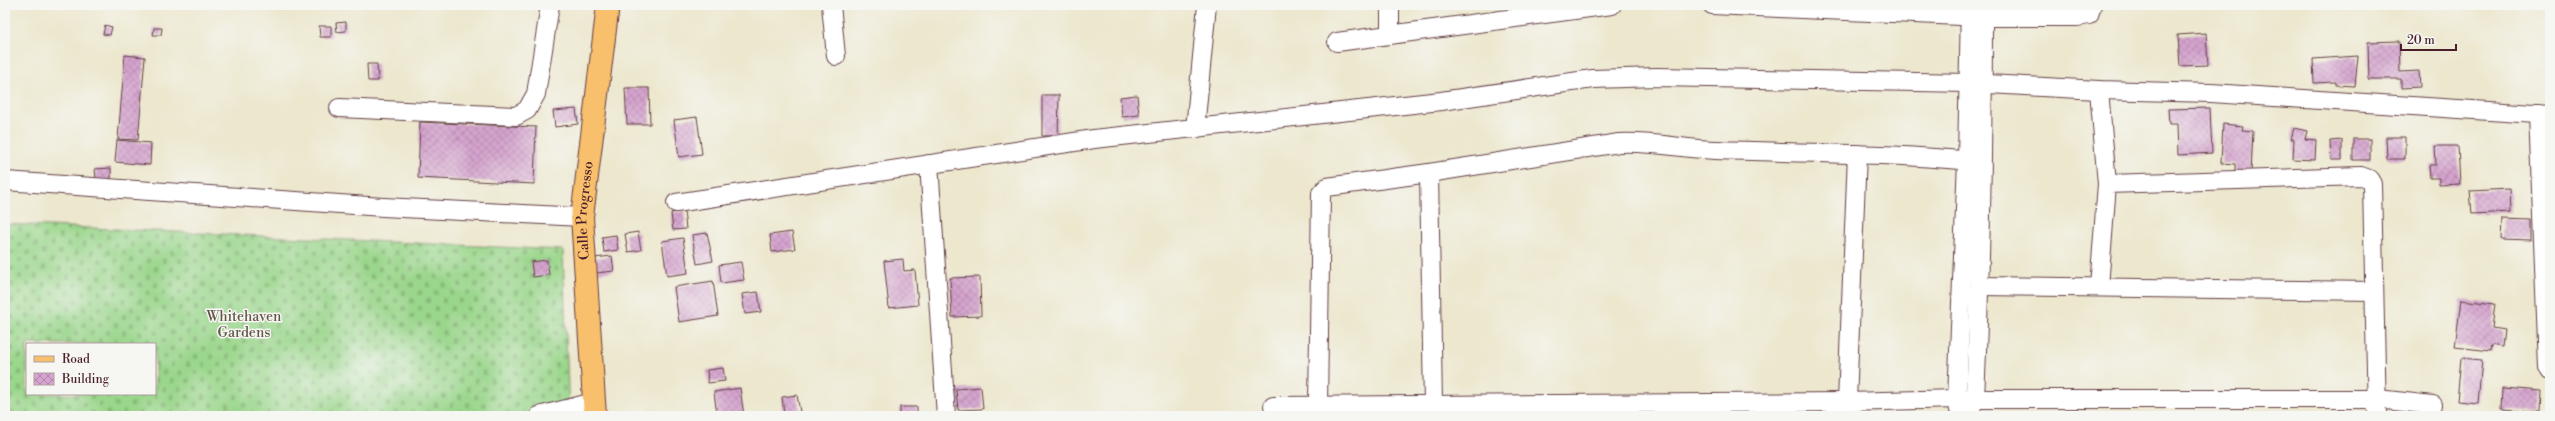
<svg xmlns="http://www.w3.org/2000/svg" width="2555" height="421" font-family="'Libre Bodoni',serif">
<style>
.cemetery{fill:url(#cemetery-stones);stroke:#727a5b;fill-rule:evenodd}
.building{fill:url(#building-cross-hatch)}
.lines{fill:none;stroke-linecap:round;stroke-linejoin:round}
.minor-casing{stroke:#623d43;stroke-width:20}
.major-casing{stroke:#623d43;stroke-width:24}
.minor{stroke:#fff;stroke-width:18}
.major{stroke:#f8bf6c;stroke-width:22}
.labels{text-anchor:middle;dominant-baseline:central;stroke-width:3;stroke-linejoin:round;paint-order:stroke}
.street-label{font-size:14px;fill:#4a1f2b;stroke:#f6f6f2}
.park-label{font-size:14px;fill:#625648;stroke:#f6f6f2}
</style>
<defs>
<pattern id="cemetery-stones" width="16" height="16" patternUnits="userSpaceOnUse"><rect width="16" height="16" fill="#9ad68b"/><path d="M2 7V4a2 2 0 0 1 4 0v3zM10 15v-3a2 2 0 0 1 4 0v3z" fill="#86b778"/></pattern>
<pattern id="building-cross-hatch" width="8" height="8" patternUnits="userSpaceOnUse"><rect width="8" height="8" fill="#d5a4cf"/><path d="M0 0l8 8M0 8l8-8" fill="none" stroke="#af85a8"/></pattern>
</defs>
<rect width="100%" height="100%" fill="#f6f6f2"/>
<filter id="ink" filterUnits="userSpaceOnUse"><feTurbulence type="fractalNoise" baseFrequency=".025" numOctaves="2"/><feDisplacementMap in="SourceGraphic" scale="8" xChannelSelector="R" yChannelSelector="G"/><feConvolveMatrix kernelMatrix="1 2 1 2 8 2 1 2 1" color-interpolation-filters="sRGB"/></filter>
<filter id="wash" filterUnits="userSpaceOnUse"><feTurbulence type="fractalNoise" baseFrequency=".012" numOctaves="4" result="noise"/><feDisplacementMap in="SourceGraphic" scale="16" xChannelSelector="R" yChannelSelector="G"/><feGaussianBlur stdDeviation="0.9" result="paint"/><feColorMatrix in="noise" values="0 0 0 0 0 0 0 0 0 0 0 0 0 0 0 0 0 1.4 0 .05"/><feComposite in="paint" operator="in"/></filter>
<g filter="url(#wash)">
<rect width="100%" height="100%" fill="#ece7cd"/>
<path class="cemetery" d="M5,224l558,26 6,166h-564zM27,344h128v50h-128z"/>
<g id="blocks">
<g class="building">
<polygon points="346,22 346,31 337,32 336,23"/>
<polygon points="105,25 112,27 110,35 103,34"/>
<polygon points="319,26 331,26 331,37 320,37"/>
<polygon points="154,28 162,28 161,35 153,35"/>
<polygon points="2206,33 2208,65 2180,66 2178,35"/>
<polygon points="2399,41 2400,72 2419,71 2420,87 2401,88 2401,79 2369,79 2368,42"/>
<polygon points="125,55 145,57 138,140 118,139"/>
<polygon points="2358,56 2355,86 2336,85 2336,82 2314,83 2313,59"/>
<polygon points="367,64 377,64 378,81 368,81"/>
<polygon points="625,88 649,88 650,124 627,124"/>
<polygon points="1042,95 1059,95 1058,136 1042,136"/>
<polygon points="1137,95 1139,115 1122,117 1120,97"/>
<polygon points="2210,108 2212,153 2178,155 2177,124 2169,124 2168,109"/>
<polygon points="576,109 578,124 555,127 553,111"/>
<polygon points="697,117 702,154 679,157 674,120"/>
<polygon points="420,122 536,127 534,184 418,178"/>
<polygon points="2223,124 2243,126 2242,130 2253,131 2251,173 2235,173 2235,164 2221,163"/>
<polygon points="2294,128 2307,131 2305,139 2316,140 2315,160 2293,159 2294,139 2291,139"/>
<polygon points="2386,137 2405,137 2405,159 2387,159"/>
<rect x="2353" y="139" width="17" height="21"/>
<polygon points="117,140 151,143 150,165 115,162"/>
<polygon points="2342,140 2342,160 2331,160 2330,141"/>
<polygon points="2435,146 2458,146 2460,184 2439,185 2439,178 2430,178 2429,165 2436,165"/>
<polygon points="111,168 111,180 96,180 95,169"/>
<polygon points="2510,189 2511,212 2472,214 2470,191"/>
<polygon points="684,211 686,229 673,230 671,213"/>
<polygon points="2503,219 2531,220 2531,240 2502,239"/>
<polygon points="638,232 641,250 628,252 625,234"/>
<polygon points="792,232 795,249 772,252 770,235"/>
<polygon points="707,233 713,261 697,264 692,235"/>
<polygon points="616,235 618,250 604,252 602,237"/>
<polygon points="683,238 688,273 667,276 662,241"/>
<polygon points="612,256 614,271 596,273 594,258"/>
<polygon points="903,259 904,271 915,270 918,305 889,308 884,261"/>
<polygon points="547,260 549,275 533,277 531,262"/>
<polygon points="741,262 744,280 721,283 719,265"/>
<polygon points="980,277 981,316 952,317 950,278"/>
<polygon points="713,281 718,316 679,322 674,287"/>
<polygon points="758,292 761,312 745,314 742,294"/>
<polygon points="2461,300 2495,304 2492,328 2504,330 2502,347 2492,345 2491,351 2455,347"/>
<polygon points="2461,358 2482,360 2478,403 2457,401"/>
<polygon points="723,368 725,381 708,383 707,370"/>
<polygon points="981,387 983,409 958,410 956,389"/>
<polygon points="740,388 744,416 717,416 714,392"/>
<polygon points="2502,388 2542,391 2541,412 2501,409"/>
<polygon points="797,395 800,412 784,414 782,397"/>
<rect x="900" y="407" width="17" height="9"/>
<polygon points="648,411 648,416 629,416 629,414"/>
</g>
</g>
</g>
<g filter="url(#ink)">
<use href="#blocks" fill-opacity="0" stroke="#623d43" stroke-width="1"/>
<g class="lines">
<g class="minor-casing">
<g id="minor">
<polyline points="831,5 836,56"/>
<polyline points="1390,5 1390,35"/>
<polyline points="1712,5 1983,17 2077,17 2089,15 2092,5"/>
<polyline points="1337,42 1612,5"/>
<polyline points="2099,90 2107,184"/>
<polyline points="339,108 516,116 527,110 536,94 550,5"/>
<polyline points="2538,114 2548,367 2550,371"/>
<polyline points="1195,129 1207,5"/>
<polyline points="929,164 946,416"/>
<polyline points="1429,173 1433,405"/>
<polyline points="5,181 383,207 582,217"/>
<polyline points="676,203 1094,139 1441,101 1593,79 1657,77 1969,83 2099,90 2211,93 2550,115"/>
<polyline points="1980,286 2374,291"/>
<polyline points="2099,287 2107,184 2361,176 2369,179 2372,184 2377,416"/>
<polyline points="1847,402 1857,154"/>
<path d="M1318,405l3,-212 6,-6 102,-14 190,-30c33,-2 64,6 97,7 88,3 177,3 265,12"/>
<polyline points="1273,406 1847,402 1957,399 2377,399 2433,405"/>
<polyline points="1959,410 1957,399 1967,161 1970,5"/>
<polyline points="539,416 594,402"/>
<path d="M1968,416l7,-17c6,-131 8,-263 8,-394"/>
</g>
</g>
<g class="major-casing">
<g id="major">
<path id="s1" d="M595,416l-13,-199 26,-212"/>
</g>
</g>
<use href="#minor" class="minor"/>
<use href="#major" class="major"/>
</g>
</g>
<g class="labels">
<g class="street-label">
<text stroke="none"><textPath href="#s1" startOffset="206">Calle Progresso</textPath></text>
</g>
<g class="park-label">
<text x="244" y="317">Whitehaven<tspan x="244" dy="16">Gardens</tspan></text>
</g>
</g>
<rect width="2555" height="421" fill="none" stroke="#f6f6f2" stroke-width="20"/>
<rect x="26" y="343" width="130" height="52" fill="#f6f6f2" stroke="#b1a0a2"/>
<rect x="34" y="356" width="20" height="6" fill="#f8bf6c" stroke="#b1a0a2"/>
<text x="62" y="363" font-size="12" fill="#4a1f2b">Road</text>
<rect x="34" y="373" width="20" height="12" fill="url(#building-cross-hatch)" stroke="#b1a0a2"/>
<text x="62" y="383" font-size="12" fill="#4a1f2b">Building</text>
<path d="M2401 44v6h55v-6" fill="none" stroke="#4a1f2b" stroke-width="2"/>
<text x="2407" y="44" font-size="12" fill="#4a1f2b" stroke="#f6f6f2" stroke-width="3" paint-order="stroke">20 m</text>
</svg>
